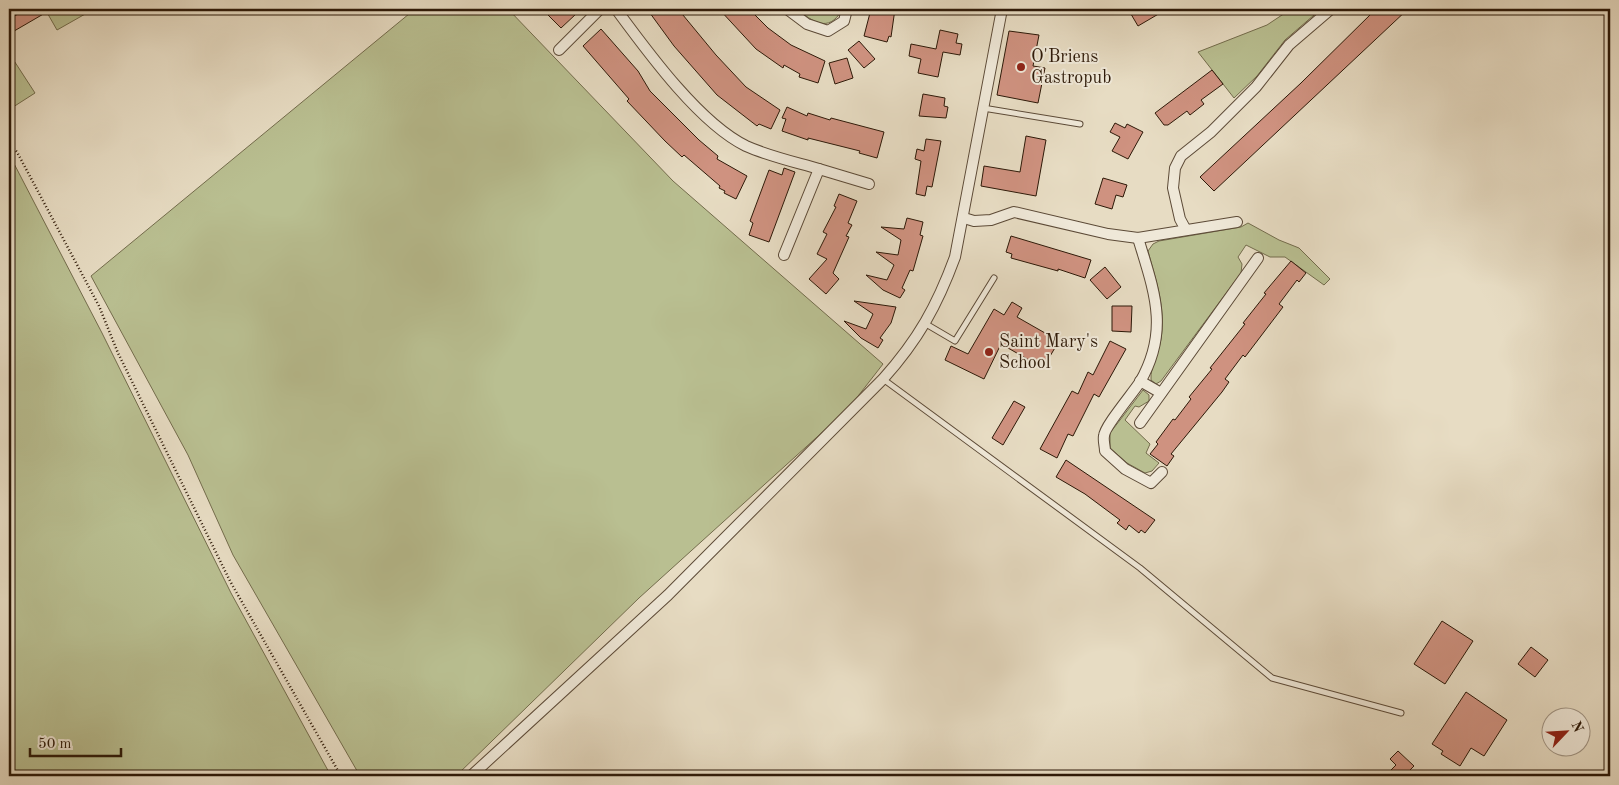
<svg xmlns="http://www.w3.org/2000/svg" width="1619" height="785" font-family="'Old Standard TT',serif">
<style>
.green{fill:#b9bf91;stroke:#736c4c}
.building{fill:#cf9280;stroke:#2d1908}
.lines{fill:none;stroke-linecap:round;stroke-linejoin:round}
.lane-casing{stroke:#5c4a37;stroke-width:7}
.street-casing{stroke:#5c4a37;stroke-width:12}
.path{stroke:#2d1908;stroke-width:2.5;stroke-dasharray:1 2.5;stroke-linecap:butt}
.lane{stroke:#efe8d8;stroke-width:5}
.street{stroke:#efe8d8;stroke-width:10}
.poi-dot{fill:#8f2418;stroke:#efe8d8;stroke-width:2}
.labels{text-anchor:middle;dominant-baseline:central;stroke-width:4;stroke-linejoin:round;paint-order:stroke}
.poi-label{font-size:18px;fill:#2d1908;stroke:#efe8d8;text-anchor:start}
</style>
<rect width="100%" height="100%" fill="#e7dcc3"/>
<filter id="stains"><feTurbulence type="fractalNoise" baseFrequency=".004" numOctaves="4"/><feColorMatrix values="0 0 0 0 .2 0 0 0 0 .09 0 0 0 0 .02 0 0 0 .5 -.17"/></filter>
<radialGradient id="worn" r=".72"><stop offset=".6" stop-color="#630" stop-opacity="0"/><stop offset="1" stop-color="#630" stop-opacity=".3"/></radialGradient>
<g class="green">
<polygon points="45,9 94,9 57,30"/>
<polygon points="415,9 508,9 673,181 883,364 848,409 639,598 456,776 360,776 233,555 188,455 91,276"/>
<path d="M796,9h46v1c-14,24 -29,11 -46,-1z"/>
<polygon points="1291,9 1321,9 1285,40 1257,76 1234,98 1198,52 1267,25"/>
<polygon points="9,53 35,93 10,109 9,108"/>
<polygon points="9,154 102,333 231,593 331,776 9,776"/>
<path d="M1248,223l31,17 20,8 31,31 -6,6 -39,-28h-15l-24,-12 -8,12 4,7 -1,9 -80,108 -5,3 -5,-4c-1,-14 8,-27 10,-41 5,-31 -5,-58 -13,-88l5,-7 6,-3 82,-14z"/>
<polygon points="1143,390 1149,395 1149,401 1139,407 1135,406 1125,420 1150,444 1146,453 1159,463 1152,471 1145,473 1127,463 1110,448 1110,433"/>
</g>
<g class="building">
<polygon points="27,9 52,9 9,34 9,19"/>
<polygon points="552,9 571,9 576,14 561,28 547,14"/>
<polygon points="647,9 678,9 716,55 746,87 780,110 771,129 759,124 757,126 717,95 674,46"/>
<polygon points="719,9 749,9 768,28 791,45 825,61 818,83 799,77 800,74 784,65 783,68 756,49"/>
<polygon points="871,9 895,9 891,37 889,36 887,42 864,36"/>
<polygon points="1128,9 1167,9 1138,26"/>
<polygon points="1383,9 1408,9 1214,191 1200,177 1301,83 1374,11 1377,15"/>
<polygon points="601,29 638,71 650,91 699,140 718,156 717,159 747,176 736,199 724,193 725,191 719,188 720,186 684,155 682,157 665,141 627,101 629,99 583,46"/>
<polygon points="940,30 958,34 956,43 962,44 960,55 943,52 938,77 918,73 921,59 909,56 911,44 936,49"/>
<polygon points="1009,31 1039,35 1033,66 1045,68 1038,103 997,95"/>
<polygon points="859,41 875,59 864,68 848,50"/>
<polygon points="847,58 853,78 835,84 829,63"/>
<polygon points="1212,70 1223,84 1201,100 1204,104 1190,115 1187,111 1168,125 1164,125 1155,113"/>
<polygon points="923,94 945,98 944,106 948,107 946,118 919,116"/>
<polygon points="787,107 807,116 808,113 830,120 831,118 884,132 877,158 859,153 860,151 808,138 808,140 782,131 786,119 782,118"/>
<polygon points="1115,123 1125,128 1127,124 1143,132 1128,159 1112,151 1120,137 1110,132"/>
<polygon points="1026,136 1046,140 1036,196 981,186 984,166 1020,172"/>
<polygon points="926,139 941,141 932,187 927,186 925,196 916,194 921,161 915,159 917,149 924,151"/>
<polygon points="784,168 795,172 769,242 749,235 753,223 750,221 769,170 782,175"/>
<polygon points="1103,178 1127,185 1123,197 1116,195 1112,209 1095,204"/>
<polygon points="839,194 857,201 848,223 852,225 846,236 849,237 833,273 839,279 826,294 809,279 827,259 817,254 827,234 823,232 836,207 834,206"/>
<polygon points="907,218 923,222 920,235 923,236 913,271 910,270 902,288 905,290 900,298 883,290 866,275 887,280 894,265 876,252 898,255 901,240 881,227 904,229"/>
<polygon points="1011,236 1091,260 1085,278 1058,269 1058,271 1011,258 1012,254 1006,252"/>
<polygon points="1291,261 1306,273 1299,282 1297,280 1279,304 1283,307 1245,357 1243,355 1225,379 1229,382 1222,392 1171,454 1174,456 1167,466 1150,454 1158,444 1156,442 1173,419 1175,420 1191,399 1189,397 1212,369 1210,368 1245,324 1243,323 1266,294 1264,293"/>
<polygon points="1105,267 1121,287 1107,299 1090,280"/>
<polygon points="854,301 896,307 891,323 880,338 883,340 878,348 861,338 844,321 866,329 873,314"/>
<polygon points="1012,302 1022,308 1017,317 1059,341 1043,368 1001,344 984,379 945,360 951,346 968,354 994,309 1004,315"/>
<polygon points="1112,306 1132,306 1131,332 1112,331"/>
<polygon points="1110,341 1126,349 1099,397 1094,394 1073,436 1068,434 1057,458 1040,449 1072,391 1078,394 1088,372 1093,375"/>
<polygon points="1014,401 1025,407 1003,445 992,438"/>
<polygon points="1066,460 1155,520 1145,533 1141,530 1139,533 1129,525 1126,530 1117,523 1120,520 1085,494 1056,477"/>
<polygon points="1442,621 1473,641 1445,684 1414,664"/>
<polygon points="1531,647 1548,660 1535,677 1518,664"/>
<polygon points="1466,692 1507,720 1484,756 1471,748 1460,766 1441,754 1443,751 1432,744"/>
<polygon points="1398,751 1414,766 1406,774 1403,771 1399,776 1391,770 1396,765 1390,759"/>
</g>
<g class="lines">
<g class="lane-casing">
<g id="lane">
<polyline points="983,108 1080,124"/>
<polyline points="926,324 955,341 994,278"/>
<polyline points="883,379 1140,568 1272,678 1401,713"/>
</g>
</g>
<g class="street-casing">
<g id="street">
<path d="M616,9c31,42 83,114 130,137 22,10 49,16 73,23l-35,86"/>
<polyline points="787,9 807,24 828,31 844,21 847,9"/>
<polyline points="559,50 600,9"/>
<polyline points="819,169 869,184"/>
<polyline points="964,218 974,221 991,220 1014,212 1108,234 1138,238 1237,222"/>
<polyline points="1186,230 1180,219 1173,188 1175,168 1181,156 1211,132 1256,87 1289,45 1331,9"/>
<path d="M1138,238c16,53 32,92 2,144 -7,11 -36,45 -36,54 -1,5 1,10 1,15l20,18 26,14 11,-11"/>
<polyline points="1140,381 1161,393"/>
<polyline points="1140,423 1258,258"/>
<path d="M471,776l197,-181 215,-216c35,-39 54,-73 72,-122l47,-248"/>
</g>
</g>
<g class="path">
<polyline points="74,9 75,11 78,9"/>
<polyline points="9,143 17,152 99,306 118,353 230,581 341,776"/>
</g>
<use href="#lane" class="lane"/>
<use href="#street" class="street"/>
</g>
<g class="poi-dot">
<circle cx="1021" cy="67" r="5"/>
<circle cx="989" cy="352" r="5"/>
</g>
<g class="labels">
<g class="poi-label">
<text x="1031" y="57">O'Briens<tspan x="1031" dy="21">Gastropub</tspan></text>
<text x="999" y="342">Saint Mary's<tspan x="999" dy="21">School</tspan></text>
</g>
</g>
<rect width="1619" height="785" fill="none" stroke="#e7dcc3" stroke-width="30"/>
<rect x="10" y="10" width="1599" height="765" fill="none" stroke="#2d1908" stroke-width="2.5"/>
<rect x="15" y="15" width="1589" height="755" fill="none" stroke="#2d1908"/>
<g transform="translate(1566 732) rotate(65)"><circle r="24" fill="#efe8d8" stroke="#a19585"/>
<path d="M0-4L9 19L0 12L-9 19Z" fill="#8f2418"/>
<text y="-8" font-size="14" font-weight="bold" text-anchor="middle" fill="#2d1908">N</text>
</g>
<path d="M30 748v8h91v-8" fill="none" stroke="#2d1908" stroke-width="2.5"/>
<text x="38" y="748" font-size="15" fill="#2d1908" stroke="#efe8d8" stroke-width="4" paint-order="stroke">50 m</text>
<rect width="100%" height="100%" filter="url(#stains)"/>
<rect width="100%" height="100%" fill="url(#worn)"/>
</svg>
